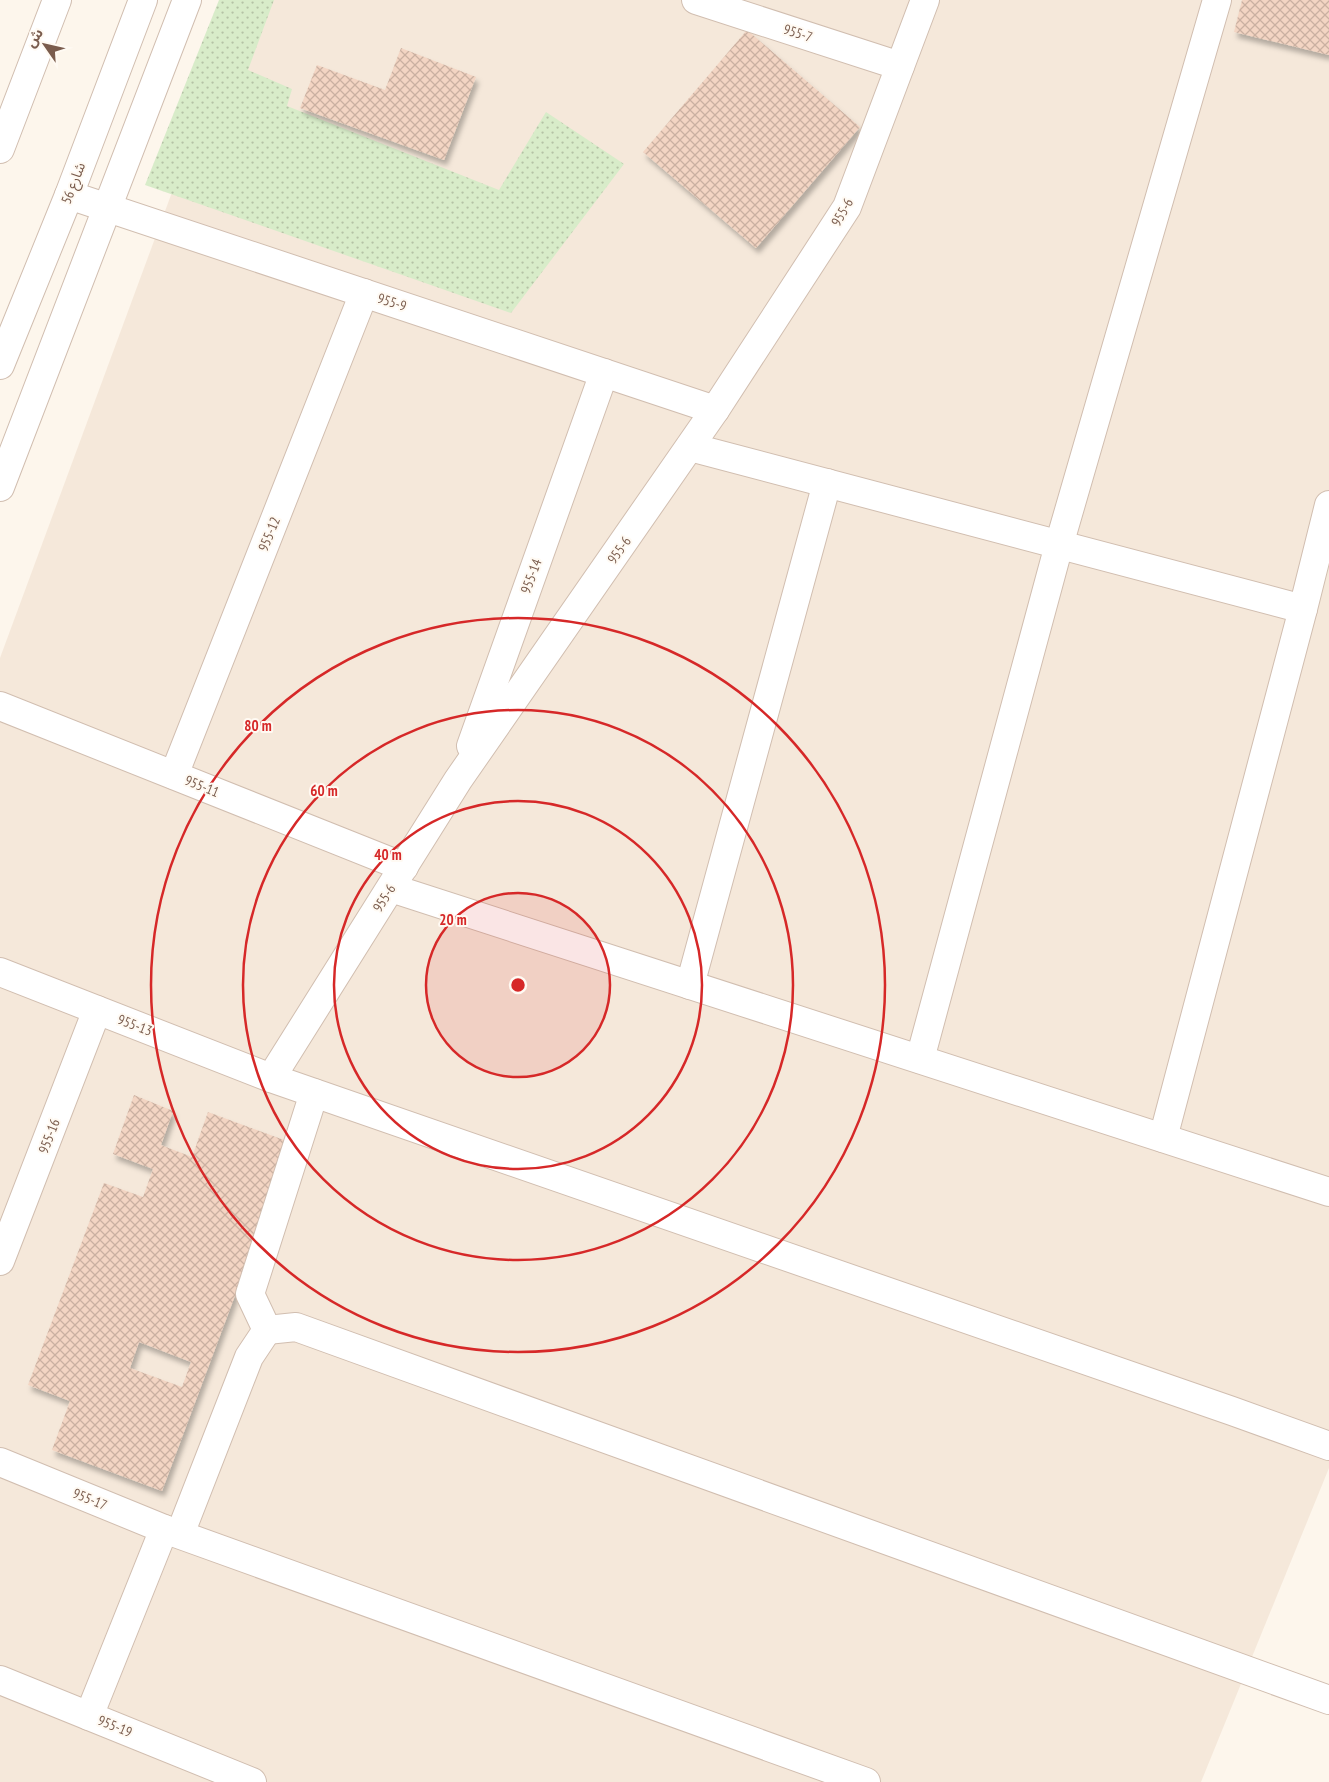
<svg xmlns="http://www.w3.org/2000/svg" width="1329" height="1782" font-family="'PT Sans Narrow','Noto Sans Arabic',sans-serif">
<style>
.residential{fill:#f5e8da}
.grass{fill:url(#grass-dots)}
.building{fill:url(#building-cross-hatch);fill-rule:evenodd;filter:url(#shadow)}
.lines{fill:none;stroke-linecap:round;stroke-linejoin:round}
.minor-casing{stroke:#d1beb0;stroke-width:30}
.tertiary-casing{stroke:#d1beb0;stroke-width:30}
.minor{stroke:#fff;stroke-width:28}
.tertiary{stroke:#fff;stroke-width:28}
.ring{fill:none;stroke:#d62828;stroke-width:2.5}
.labels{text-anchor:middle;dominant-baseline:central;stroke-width:4;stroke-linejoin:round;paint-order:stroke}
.street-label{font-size:14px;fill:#7a5c4d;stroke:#fffaf3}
.centre{fill:#d62828;stroke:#fffaf3;stroke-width:2.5}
.ring-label{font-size:15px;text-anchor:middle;font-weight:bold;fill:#d62828;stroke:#fffaf3;stroke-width:4;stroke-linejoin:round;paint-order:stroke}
</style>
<defs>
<pattern id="grass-dots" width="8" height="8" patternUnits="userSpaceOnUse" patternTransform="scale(1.25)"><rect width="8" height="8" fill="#d8ecc9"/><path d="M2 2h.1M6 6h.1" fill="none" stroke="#b4c2a5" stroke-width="1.8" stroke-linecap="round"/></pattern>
<pattern id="building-cross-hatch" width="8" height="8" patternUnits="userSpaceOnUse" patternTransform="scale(1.25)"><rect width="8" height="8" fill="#f3d5c3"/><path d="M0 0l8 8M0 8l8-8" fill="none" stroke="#cab0a1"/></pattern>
<filter id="shadow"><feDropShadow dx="3" dy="5.5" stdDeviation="2.5" flood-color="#0004"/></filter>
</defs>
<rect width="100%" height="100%" fill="#fdf6ec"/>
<polygon class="residential" points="243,0 1329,0 1329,1468 1201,1782 0,1782 0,658"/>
<polygon class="grass" points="219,0 274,0 248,70 292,89 287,106 499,190 546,112 624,164 511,313 145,185"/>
<g class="building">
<polygon points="1242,0 1329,0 1329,55 1234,32"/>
<polygon points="747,30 860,127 756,248 643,152"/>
<polygon points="401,48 476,77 444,160 300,108 317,65 385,90"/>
<path d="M134,1095l39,16 -12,34 31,12 16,-45 84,31 -130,348 -110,-41 18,-49 -42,-16 76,-202 39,14 10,-28 -40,-15zM139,1342l52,20 -9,25 -52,-19z"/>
</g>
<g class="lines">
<g class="minor-casing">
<g id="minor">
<polyline points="696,0 900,66"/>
<polyline points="69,195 715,410"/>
<polyline points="690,447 1303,609"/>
<polyline points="0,487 187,0"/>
<polyline points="0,706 404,867"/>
<polyline points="471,746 604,373"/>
<polyline points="174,775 364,293"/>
<polyline points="391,888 1329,1192"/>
<polyline points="0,972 271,1078 1232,1411 1329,1446"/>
<polyline points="690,985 827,483"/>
<polyline points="920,1059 1059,545 1217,0"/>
<polyline points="271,1078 458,780 715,410 847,207 925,0"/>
<polyline points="1163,1138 1303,609 1329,505"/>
<polyline points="0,1261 97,1010"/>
<polyline points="267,1330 296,1327 1329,1700"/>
<polyline points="267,1330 250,1294 314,1093"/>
<polyline points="0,1462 164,1529 866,1782"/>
<polyline points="180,1534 249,1357 267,1330"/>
<polyline points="0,1680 252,1782"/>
<polyline points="89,1716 164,1529"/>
</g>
</g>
<g class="tertiary-casing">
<g id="tertiary">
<polyline points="0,149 57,0"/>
<polyline points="0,365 69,195 143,0"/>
</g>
</g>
<use href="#minor" class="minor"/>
<use href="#tertiary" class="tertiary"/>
</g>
<circle cx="518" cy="985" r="92" fill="#d62828" fill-opacity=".12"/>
<g class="ring">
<circle cx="518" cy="985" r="92"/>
<circle cx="518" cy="985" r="184"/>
<circle cx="518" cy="985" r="275"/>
<circle cx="518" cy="985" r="367"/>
</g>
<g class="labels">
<g class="street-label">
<text transform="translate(798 33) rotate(18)">955-7</text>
<text transform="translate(73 183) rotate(-69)">شارع 56</text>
<text transform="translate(842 212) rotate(-61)">955-6</text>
<text transform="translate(392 302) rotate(18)">955-9</text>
<text transform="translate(269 534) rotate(-68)">955-12</text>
<text transform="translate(619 550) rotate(-55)">955-6</text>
<text transform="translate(531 576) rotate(-70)">955-14</text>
<text transform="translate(202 786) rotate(22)">955-11</text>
<text transform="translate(384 898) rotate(-58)">955-6</text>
<text transform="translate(135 1025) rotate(21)">955-13</text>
<text transform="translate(49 1136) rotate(-69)">955-16</text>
<text transform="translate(90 1499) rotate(22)">955-17</text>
<text transform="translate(115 1726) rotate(22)">955-19</text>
</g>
</g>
<circle cx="518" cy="985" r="8" class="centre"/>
<g class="ring-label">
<text x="258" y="731">80 m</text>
<text x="324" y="796">60 m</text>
<text x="388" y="860">40 m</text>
<text x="453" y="925">20 m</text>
</g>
<g transform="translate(45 45) rotate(304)" stroke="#fffaf3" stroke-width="4" paint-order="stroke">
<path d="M0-4L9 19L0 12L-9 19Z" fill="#7a5c4d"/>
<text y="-8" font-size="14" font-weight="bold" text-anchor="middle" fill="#7a5c4d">ش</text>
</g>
</svg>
